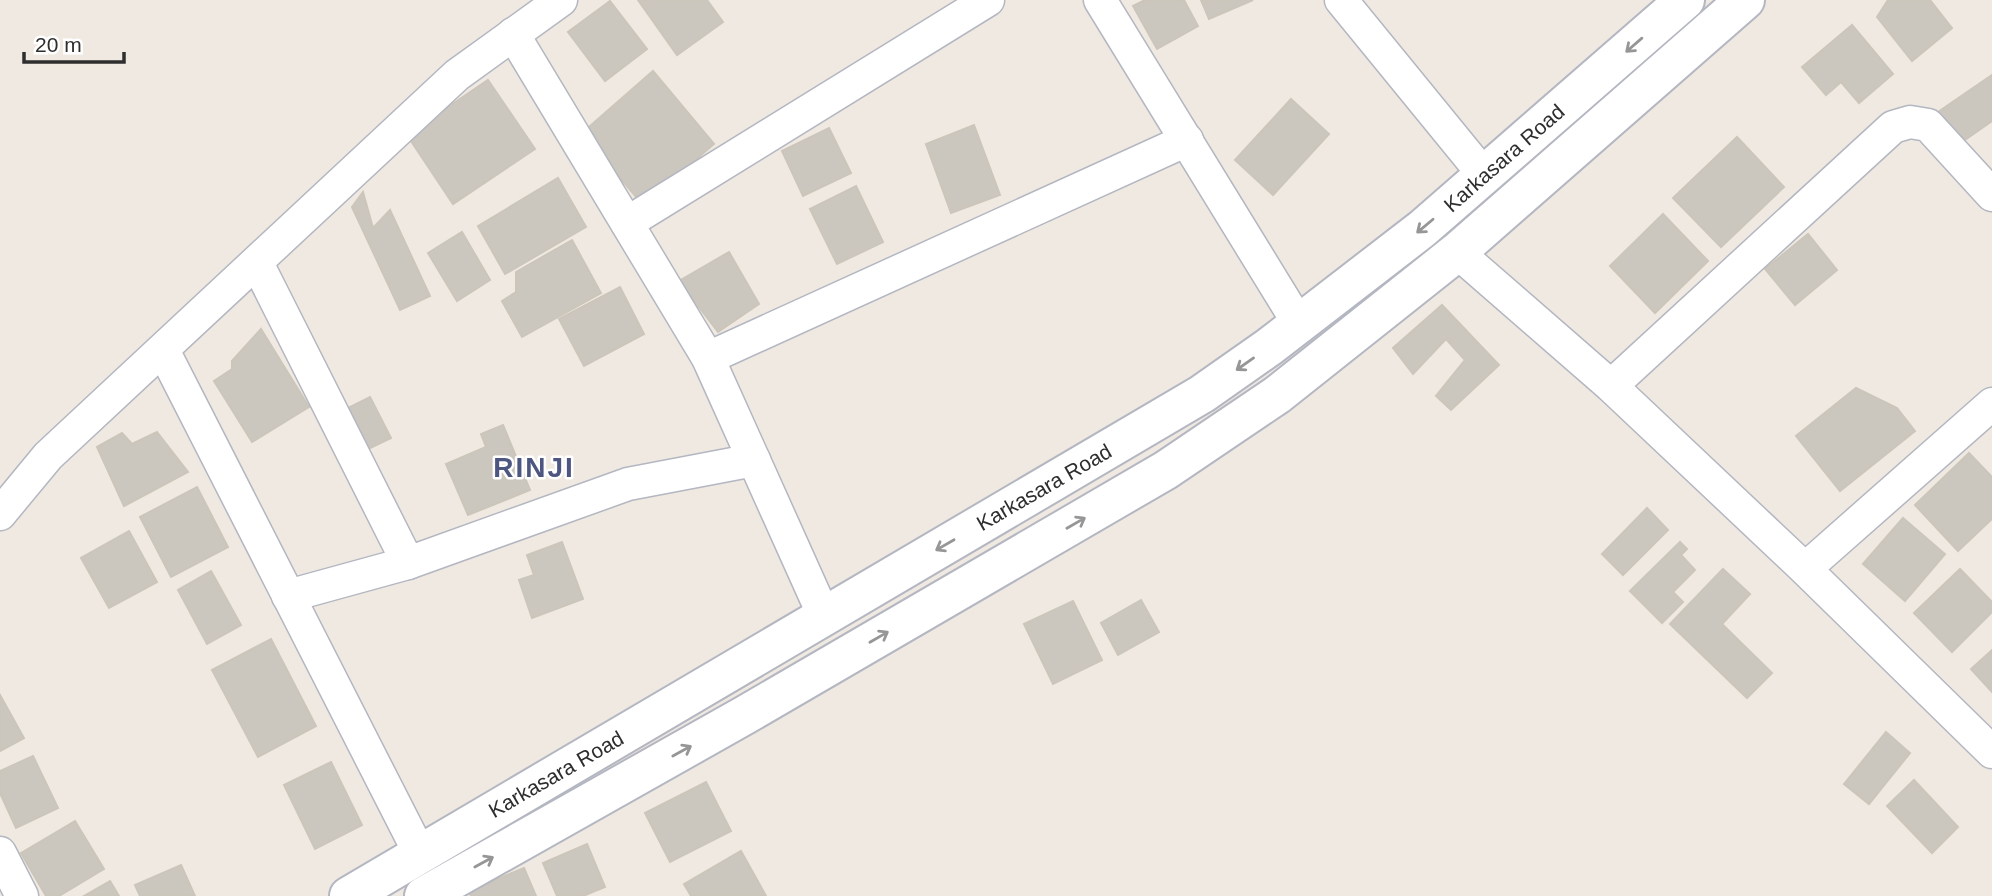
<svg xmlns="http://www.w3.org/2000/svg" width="1992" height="896" font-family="Arial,sans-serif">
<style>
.building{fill:#cbc7bf;stroke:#cbc5ba;stroke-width:2}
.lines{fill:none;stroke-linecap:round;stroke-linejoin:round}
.minor-casing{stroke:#b4b7c1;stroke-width:35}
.secondary-casing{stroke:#b4b7c1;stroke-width:42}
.minor{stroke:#fff;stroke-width:32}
.secondary{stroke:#fff;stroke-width:38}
.oneway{stroke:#969696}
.labels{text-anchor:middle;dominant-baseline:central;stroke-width:5;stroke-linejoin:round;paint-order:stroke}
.street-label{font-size:21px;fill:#2e2e2e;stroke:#fff}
.district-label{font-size:28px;font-weight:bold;letter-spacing:2px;fill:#4d5680;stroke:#fff}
</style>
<rect width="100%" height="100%" fill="#efe9e1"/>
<g class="building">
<polygon points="638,0 707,0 723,22 677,55"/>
<polygon points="1145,0 1184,0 1198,26 1157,49 1133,6"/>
<polygon points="1201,0 1253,0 1209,19"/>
<polygon points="1888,0 1930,0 1952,28 1912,61 1877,17"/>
<polygon points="610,1 647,49 605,81 568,32"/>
<polygon points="1852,25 1893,74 1859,103 1841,82 1826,95 1802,67"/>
<polygon points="653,71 714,144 643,205 582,133"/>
<polygon points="1992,75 1992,121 1959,144 1938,112"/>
<polygon points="488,80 535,149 453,204 407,135"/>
<polygon points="1291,99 1329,134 1273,195 1235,160"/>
<polygon points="974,125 1000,195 951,213 926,144"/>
<polygon points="829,128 851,173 803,196 782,151"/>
<polygon points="1737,137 1784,187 1721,247 1673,198"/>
<polygon points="558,178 586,227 505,274 478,226"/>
<polygon points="856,186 883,242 837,264 810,209"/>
<polygon points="363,192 373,228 390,210 430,296 400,310 352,207"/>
<polygon points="1663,214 1708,261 1655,313 1610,266"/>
<polygon points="462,232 490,280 457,301 428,253"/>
<polygon points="1808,234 1837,270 1795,305 1765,269"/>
<polygon points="572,240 601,293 522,337 502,301 516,292 516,272"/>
<polygon points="729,252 759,304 718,332 679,281"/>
<polygon points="620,287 644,334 584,366 559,319"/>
<polygon points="1442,305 1499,365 1451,410 1436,396 1465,360 1446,339 1413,374 1393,348"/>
<polygon points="261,329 309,407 252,442 214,381 232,369 232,361"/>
<polygon points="1856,388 1897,408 1915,431 1840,491 1796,436"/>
<polygon points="370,397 391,438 360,453 340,412"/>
<polygon points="503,425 530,490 468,515 446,464 486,447 481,434"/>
<polygon points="157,432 188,472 124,506 97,447 122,433 132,444"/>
<polygon points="1969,453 1992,477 1992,519 1958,551 1915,505"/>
<polygon points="197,487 228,547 171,577 140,517"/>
<polygon points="1647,508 1668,530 1623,575 1602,554"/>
<polygon points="1903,518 1945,554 1905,601 1863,564"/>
<polygon points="129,531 157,582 109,608 81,558"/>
<polygon points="562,542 583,599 532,618 519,580 534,575 527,555"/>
<polygon points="1680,542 1687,549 1681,555 1695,570 1673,592 1683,602 1662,623 1630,591"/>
<polygon points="1723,569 1750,594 1722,624 1772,673 1747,698 1670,624"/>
<polygon points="1960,569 1992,602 1992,612 1952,652 1914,613"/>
<polygon points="211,571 241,625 207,644 178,590"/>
<polygon points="1141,600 1159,632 1118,655 1101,623"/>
<polygon points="1073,601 1102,660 1053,684 1024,624"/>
<polygon points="271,639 316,726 258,757 212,670"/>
<polygon points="1992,650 1992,692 1971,669"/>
<polygon points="0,695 24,738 0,751"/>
<polygon points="1886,732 1910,753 1869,804 1844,784"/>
<polygon points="33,756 58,808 16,828 0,793 0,771"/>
<polygon points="331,762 362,825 315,849 284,785"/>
<polygon points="1914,780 1958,827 1932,853 1887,806"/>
<polygon points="706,782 731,831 670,862 645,813"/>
<polygon points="75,821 104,869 59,896 46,896 21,853"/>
<polygon points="587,844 605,887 583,896 557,896 543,863"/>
<polygon points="741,851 766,896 691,896 684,884"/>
<polygon points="181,865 195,896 140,896 135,885"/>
<polygon points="524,868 536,896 471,896 469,891"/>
<polygon points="110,881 119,896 84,896"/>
</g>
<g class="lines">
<g class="minor-casing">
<g id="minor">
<polyline points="1100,0 1299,324"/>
<polyline points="1341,0 1484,175"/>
<polyline points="513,34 708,358 824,616"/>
<polyline points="627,223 988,0"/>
<polyline points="1457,252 1611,386 1805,569 1992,752"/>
<polyline points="257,263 408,563"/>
<polyline points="163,350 420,854"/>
<polyline points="708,358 1187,140"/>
<polyline points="1611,386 1893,127 1910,122 1928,125 1992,195"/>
<polyline points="0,514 48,456 457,75 561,0"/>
<polyline points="1805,569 1992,404"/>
<polyline points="288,596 408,563 628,484 754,460"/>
<polyline points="0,853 22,896"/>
</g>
</g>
<g class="secondary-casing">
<g id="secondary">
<polyline points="349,896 1202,394 1269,347 1422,229 1685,0"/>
<polyline points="424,896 745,715 1166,470 1277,395 1457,252 1745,0"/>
</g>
</g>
<use href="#minor" class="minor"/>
<use href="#secondary" class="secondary"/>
</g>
<defs><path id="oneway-shaft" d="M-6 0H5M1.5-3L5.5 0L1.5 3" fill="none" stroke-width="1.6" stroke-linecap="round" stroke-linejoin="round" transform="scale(1.75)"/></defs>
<g class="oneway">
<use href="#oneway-shaft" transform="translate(1634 45) rotate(139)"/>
<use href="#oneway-shaft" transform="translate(1425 226) rotate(140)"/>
<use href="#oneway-shaft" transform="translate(1245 364) rotate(145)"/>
<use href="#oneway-shaft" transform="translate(1076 523) rotate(-30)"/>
<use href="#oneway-shaft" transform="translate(945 545) rotate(150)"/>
<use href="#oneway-shaft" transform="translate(879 637) rotate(-30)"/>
<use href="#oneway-shaft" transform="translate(682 751) rotate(-29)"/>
<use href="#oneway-shaft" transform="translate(484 862) rotate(-29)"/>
</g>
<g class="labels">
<g class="street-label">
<text transform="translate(1504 158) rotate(-41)">Karkasara Road</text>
<text transform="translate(1044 487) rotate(-30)">Karkasara Road</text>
<text transform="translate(556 774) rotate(-30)">Karkasara Road</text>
</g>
<g class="district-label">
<text x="534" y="467">RINJI</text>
</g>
</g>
<path d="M24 52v10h100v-10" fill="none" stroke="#2e2e2e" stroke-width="3.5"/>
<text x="35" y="52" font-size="21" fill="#2e2e2e" stroke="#ffffff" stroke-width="5" paint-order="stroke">20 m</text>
</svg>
